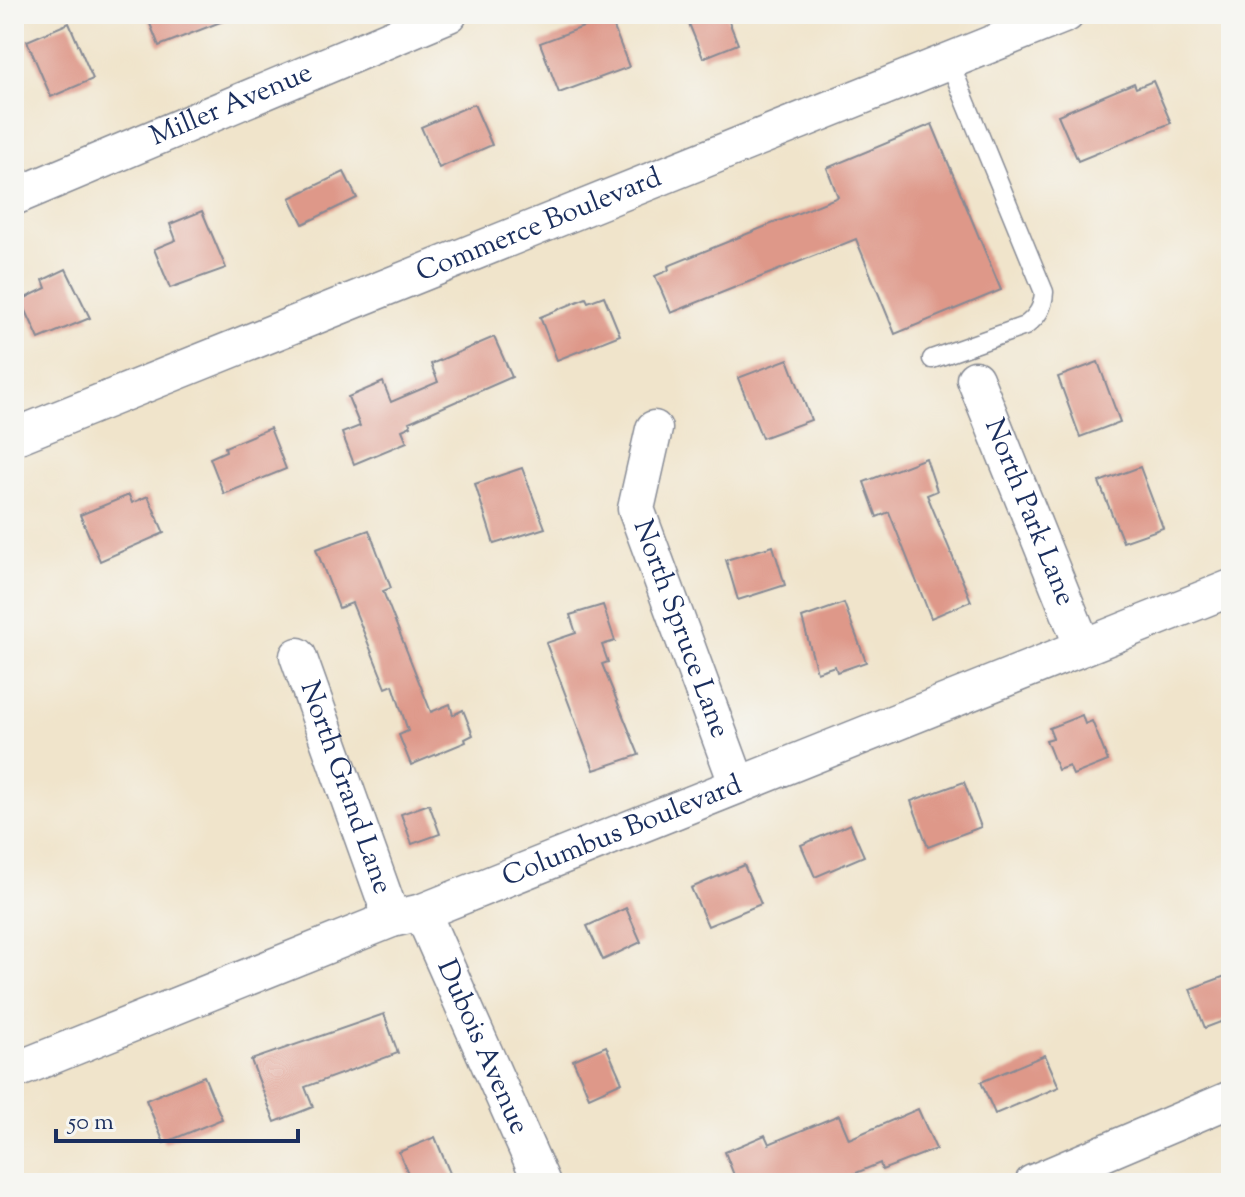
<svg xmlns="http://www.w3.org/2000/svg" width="1245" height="1197" font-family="'Sorts Mill Goudy',serif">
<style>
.building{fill:#de9889}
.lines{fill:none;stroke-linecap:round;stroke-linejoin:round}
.lane-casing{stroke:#868a94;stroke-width:21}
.street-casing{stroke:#868a94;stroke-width:39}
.lane{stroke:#fff;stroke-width:18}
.street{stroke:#fff;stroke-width:36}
.labels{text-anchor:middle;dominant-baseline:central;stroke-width:6;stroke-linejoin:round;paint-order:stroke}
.street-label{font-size:28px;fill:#1b2f5e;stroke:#f6f6f2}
</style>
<rect width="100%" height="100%" fill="#f6f6f2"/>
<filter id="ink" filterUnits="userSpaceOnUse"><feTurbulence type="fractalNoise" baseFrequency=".0125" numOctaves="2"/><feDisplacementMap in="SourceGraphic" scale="16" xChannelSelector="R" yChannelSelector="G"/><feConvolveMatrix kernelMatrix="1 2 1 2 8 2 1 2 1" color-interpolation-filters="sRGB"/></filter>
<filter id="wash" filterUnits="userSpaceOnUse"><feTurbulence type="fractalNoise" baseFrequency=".006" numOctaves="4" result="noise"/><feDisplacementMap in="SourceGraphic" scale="32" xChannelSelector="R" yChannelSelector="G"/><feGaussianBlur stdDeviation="1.8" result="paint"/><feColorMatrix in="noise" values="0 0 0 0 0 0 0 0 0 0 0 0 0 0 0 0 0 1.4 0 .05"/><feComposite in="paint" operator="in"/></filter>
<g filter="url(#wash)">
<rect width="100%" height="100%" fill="#f0e4cb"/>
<g id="blocks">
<g class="building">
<polygon points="146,14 235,14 236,16 159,46"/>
<polygon points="685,14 726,14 738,44 703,58"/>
<polygon points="610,17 629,67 559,93 540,43"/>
<polygon points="69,23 93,79 51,97 27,41"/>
<polygon points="1153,81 1171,123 1078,161 1058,115 1134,83 1136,88"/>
<polygon points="474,104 492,145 439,168 421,127"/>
<polygon points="932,124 1001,290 895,334 856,239 671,313 655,276 669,270 668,266 838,197 827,168"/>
<polygon points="344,172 357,198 303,224 290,198"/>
<polygon points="202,211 226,268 170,288 154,249 176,240 170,224"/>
<polygon points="66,269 90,318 39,339 21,300 46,288 43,280"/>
<polygon points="604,296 620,335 557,360 540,317 586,298 588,302"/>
<polygon points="494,337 512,377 409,422 411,426 402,430 407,442 354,464 342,433 360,426 348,397 383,382 391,402 438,382 431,364"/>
<polygon points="788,359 811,420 762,438 738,378"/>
<polygon points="1098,362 1120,422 1080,437 1058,377"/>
<polygon points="270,428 286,469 224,494 210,458 226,451 225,447"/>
<polygon points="926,458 937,491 927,495 971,601 931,618 889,512 877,517 864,482"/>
<polygon points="1140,467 1163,528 1123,542 1099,482"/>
<polygon points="522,468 545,528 494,544 475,484"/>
<polygon points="129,495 132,503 148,496 164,533 100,561 80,515"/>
<polygon points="369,530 391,588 383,591 431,712 450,704 453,715 463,710 473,735 465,739 466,742 411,765 399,735 408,731 393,685 386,688 352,603 339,608 316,549"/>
<polygon points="773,546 785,585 738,600 726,560"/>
<polygon points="844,603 866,662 837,672 835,666 817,672 802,618"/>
<polygon points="603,605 615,641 602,645 608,662 602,664 639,755 594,770 546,643 576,633 570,615"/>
<polygon points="1082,715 1085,724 1092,721 1108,761 1073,775 1069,766 1058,770 1046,740 1053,738 1049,728"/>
<polygon points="964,782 981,827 928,847 911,801"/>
<polygon points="429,804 440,834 412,844 401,814"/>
<polygon points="850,824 864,856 815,877 801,845"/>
<polygon points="744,865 761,904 708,926 691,888"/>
<polygon points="626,908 641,942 603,960 587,926"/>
<polygon points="1231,974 1231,1018 1205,1028 1190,989"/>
<polygon points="384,1014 398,1053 305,1087 313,1107 275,1122 251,1060"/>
<polygon points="606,1046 622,1082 589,1097 573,1060"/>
<polygon points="1045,1055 1059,1087 995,1114 981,1082"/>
<polygon points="204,1076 222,1119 164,1143 146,1100"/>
<polygon points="918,1109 936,1149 882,1170 880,1163 832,1183 737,1183 725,1152 765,1135 769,1144 839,1115 849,1139"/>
<polygon points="435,1137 454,1183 412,1183 399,1152"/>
</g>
</g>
</g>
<g filter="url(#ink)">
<use href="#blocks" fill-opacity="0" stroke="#868a94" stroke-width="2"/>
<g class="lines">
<g class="lane-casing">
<path id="lane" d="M932,359l93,-33c13,-10 18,-18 19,-34l-95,-231"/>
</g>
<g class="street-casing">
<g id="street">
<path id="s1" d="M14,197l435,-183"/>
<path id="s2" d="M975,379l108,268"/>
<path id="s3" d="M654,429l-18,80 101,274"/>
<path id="s4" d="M14,437l1052,-423"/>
<path id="s5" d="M298,656l94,263"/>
<path id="s6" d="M422,912l120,271"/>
<path id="s7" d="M14,1071l378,-152 30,-7 809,-324"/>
<polyline points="1033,1183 1231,1099"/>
</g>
</g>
<use href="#lane" class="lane"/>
<use href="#street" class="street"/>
</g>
</g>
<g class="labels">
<g class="street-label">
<text stroke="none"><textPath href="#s1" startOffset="236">Miller Avenue</textPath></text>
<text stroke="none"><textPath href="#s4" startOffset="566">Commerce Boulevard</textPath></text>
<text stroke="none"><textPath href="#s2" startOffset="144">North Park Lane</textPath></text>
<text stroke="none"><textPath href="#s3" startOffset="210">North Spruce Lane</textPath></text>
<text stroke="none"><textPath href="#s5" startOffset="140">North Grand Lane</textPath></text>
<text stroke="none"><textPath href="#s7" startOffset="654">Columbus Boulevard</textPath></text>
<text stroke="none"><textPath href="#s6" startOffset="148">Dubois Avenue</textPath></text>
</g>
</g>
<rect width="1245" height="1197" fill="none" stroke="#f6f6f2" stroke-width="48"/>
<path d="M56 1129v12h242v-12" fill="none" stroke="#1b2f5e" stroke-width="4"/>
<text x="68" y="1129" font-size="24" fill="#1b2f5e" stroke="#f6f6f2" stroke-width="6" paint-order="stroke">50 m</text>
</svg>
